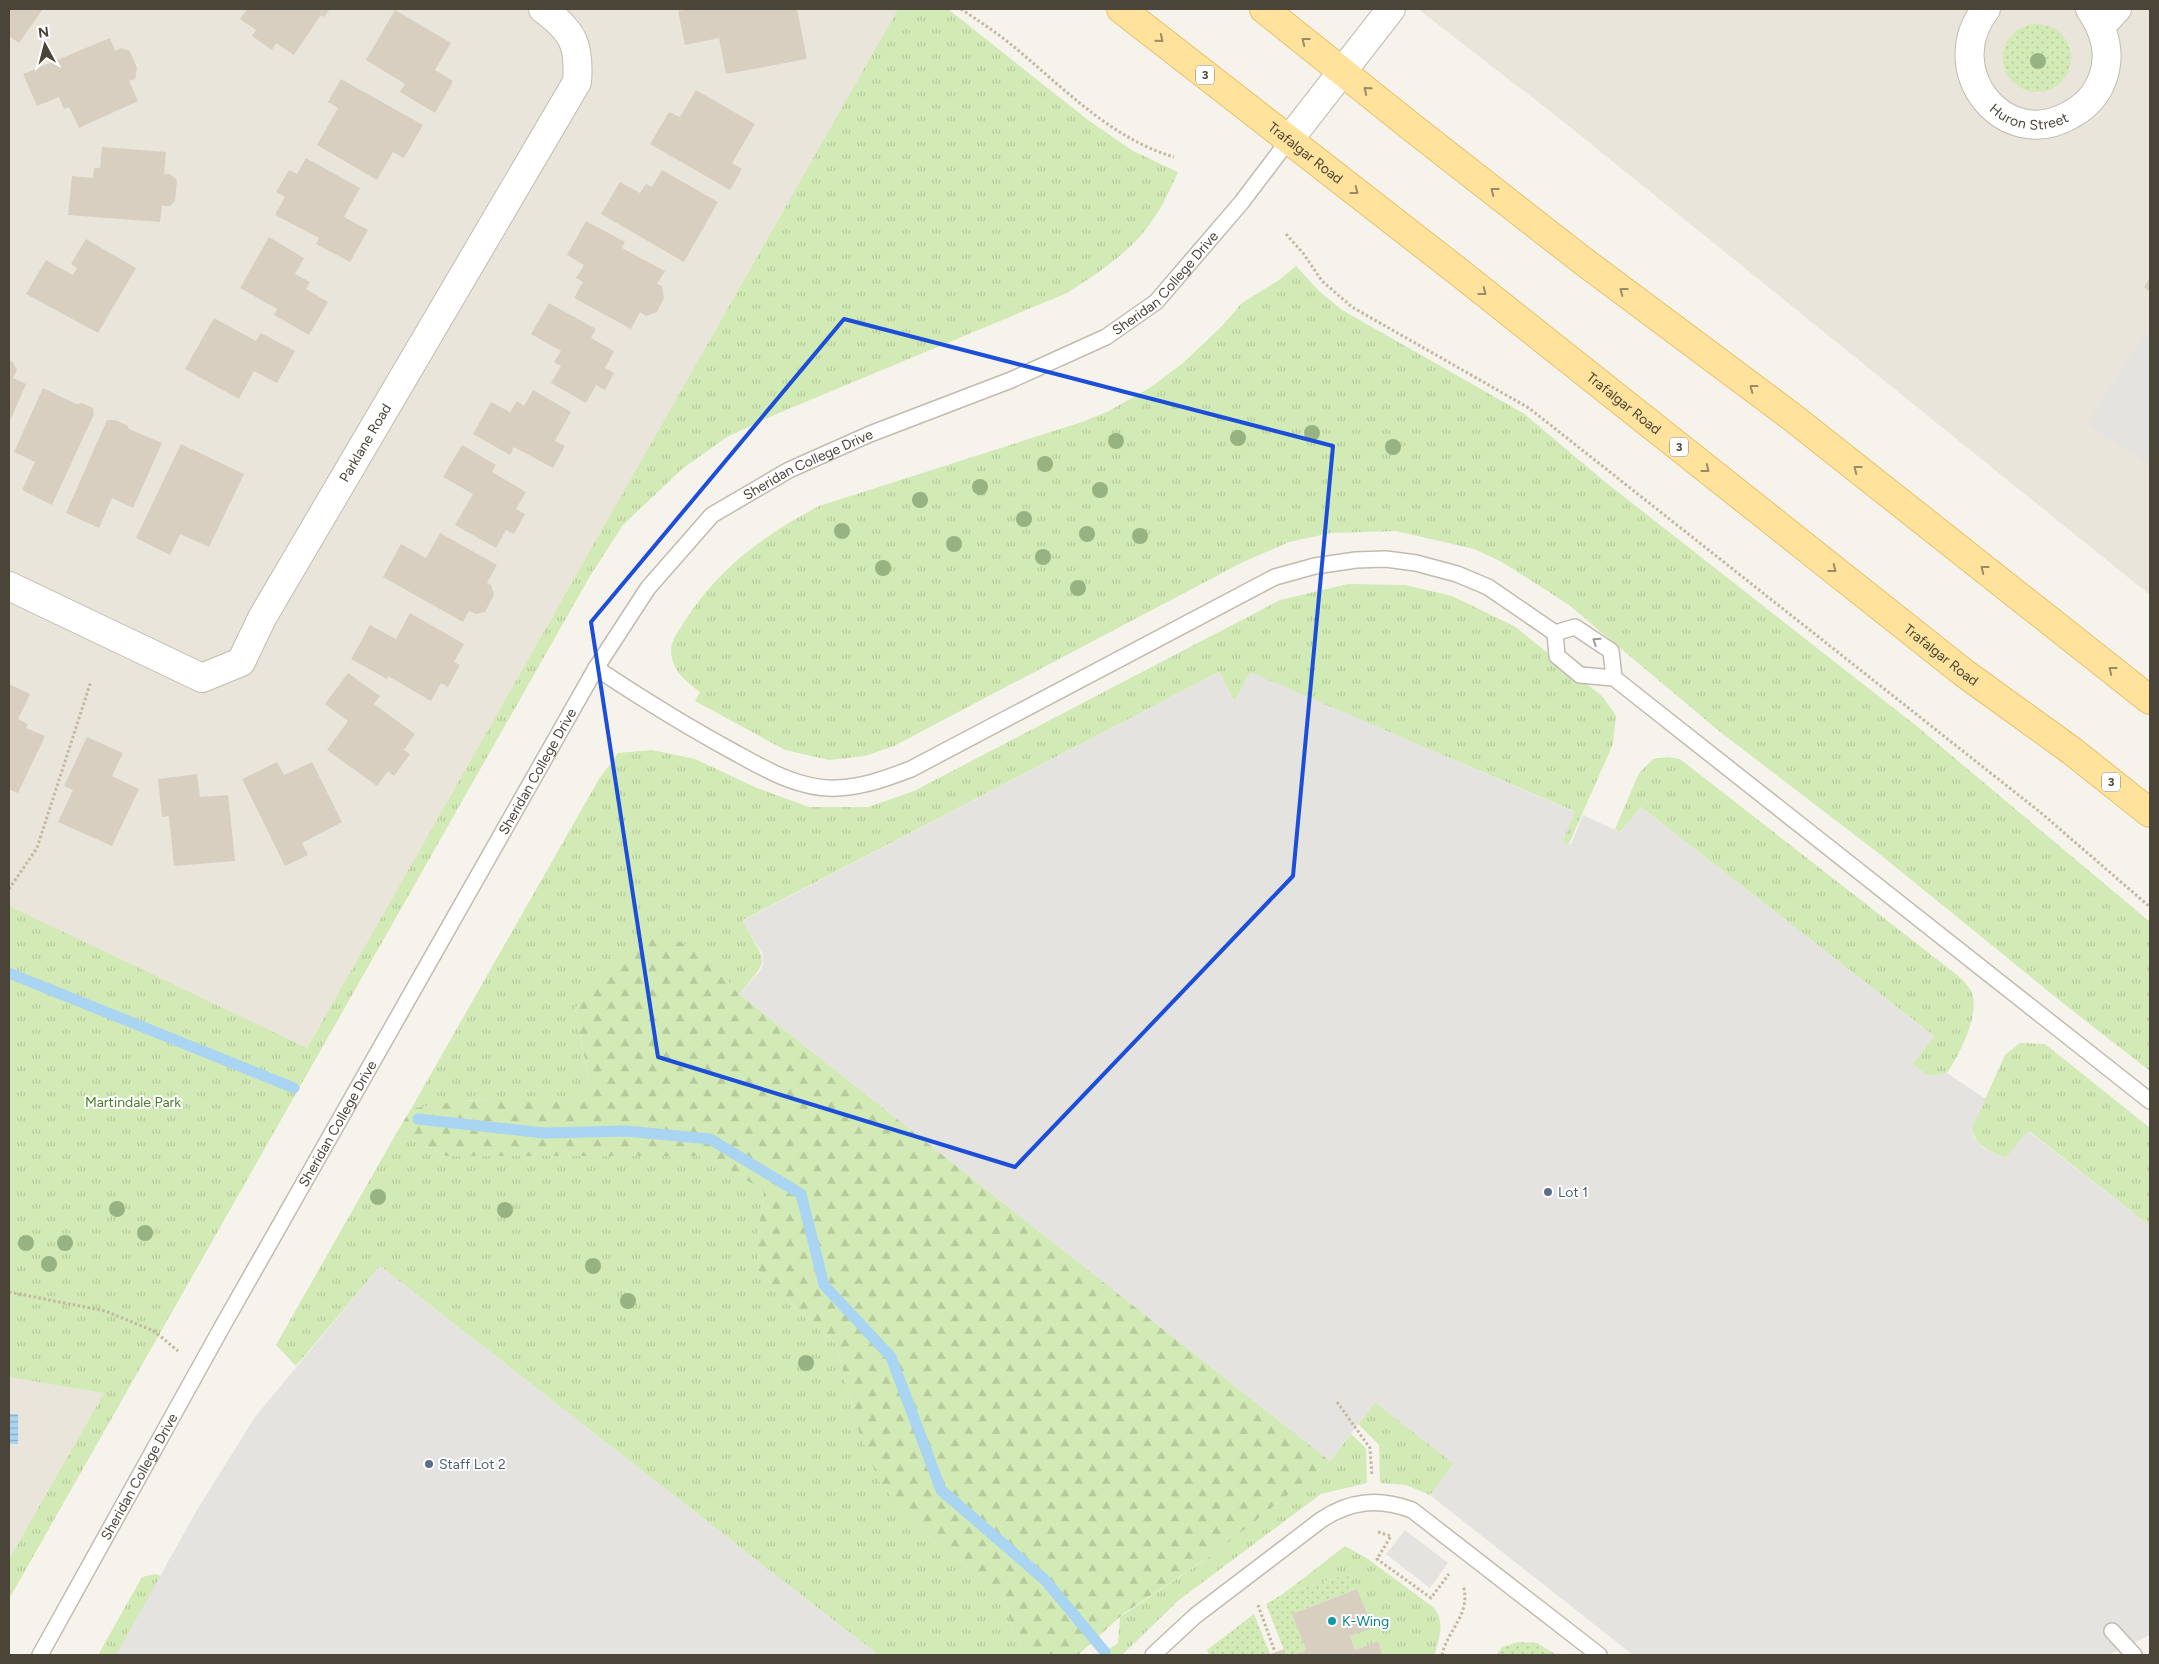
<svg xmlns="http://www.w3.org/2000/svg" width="2159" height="1664" font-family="Figtree,sans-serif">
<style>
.residential{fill:#eae5da}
.grass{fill:url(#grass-tufts)}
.forest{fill:url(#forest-firs)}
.garden{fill:url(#garden-dots)}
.parking{fill:#e5e3e0}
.water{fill:url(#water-rules)}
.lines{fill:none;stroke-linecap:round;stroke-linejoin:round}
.stream{stroke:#a9d4f2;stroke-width:11}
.building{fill:#d8cfc1}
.lane-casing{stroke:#c2bbae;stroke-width:18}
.street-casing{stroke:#c2bbae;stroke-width:30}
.primary-casing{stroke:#e6c16a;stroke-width:30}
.path{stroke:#c4b79f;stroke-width:3;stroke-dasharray:2.5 2.5;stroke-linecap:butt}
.lane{stroke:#fff;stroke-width:15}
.street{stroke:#fff;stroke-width:28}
.primary{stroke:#ffe39c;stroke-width:28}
.tree{fill:#97b381}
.oneway{stroke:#9c8c66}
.oneway2{stroke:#9c9892}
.marked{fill:none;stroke:#1d4ed8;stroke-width:4;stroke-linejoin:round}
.service-dot{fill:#5c6f8a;stroke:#fff;stroke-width:2}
.culture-dot{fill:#0f9aa8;stroke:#fff;stroke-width:2}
.labels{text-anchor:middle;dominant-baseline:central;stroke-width:4;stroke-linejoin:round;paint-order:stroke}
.shield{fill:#fff;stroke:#817c74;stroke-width:1}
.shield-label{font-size:12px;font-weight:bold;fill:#4b4439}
.street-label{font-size:14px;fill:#4b4439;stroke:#fff}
.park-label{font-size:14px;fill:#4a7f2a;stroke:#fff}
.service-label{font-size:14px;fill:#4e5e75;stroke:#fff;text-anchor:start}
.culture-label{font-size:14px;fill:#0d838f;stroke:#fff;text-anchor:start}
</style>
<defs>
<pattern id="grass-tufts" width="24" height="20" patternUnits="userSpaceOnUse" patternTransform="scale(1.25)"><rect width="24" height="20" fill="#d2eab5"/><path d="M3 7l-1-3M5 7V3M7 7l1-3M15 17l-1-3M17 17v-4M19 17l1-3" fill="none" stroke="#b6ca9c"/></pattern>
<pattern id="forest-firs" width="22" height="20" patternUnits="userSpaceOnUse" patternTransform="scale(1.25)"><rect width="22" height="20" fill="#d2eab5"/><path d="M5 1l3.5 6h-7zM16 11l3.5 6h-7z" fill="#b6ca9c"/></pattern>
<pattern id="garden-dots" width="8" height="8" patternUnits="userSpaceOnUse" patternTransform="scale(1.25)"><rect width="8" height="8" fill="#d2eab5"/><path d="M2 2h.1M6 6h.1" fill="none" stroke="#b6ca9c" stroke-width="1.8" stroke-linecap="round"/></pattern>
<pattern id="water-rules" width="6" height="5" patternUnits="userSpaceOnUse" patternTransform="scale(1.25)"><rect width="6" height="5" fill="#a9d4f2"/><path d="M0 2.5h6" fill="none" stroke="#8caec5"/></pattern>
</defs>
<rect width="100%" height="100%" fill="#f6f3ec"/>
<g class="residential">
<polygon points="9,9 898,9 307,1048 104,1393 9,1559"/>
<polygon points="1418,9 2150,9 2150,595 1560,119"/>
</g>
<g class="grass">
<path d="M898,9h50l140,111 45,31 45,21c-9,21 -20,43 -35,61 -19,23 -51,44 -76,60l-293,122 -47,22 -45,32 -59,56 -33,51 -581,1023v-40l95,-166 -95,-16v-471l298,142z"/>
<path d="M1296,266l23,25 23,19 181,103 81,68 310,243 236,198v149l-86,-67 -187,-152 -158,-121 -150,-126 -67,-43 -28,-13 -78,-18 -65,2 -42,9 -46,20 -349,184 -29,10 -36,4 -44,-10 -90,-49 5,-9c-14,-10 -29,-22 -29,-42 1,-12 9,-21 15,-31 34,-52 78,-84 133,-113l263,-84 27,-11 42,-24 32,-24 39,-37 20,-23 37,-23z"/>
<path d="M1348,584l57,1 47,11 62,30 89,71 13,19 -3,28 -45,102 -5,-3v-3l11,-29 -324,-138 -15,30 -16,-31 -476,248c20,44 32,33 -4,74l-35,-40 -129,54 14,73 -7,15 -111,4 -60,9 188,-330 19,-26 34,-3 43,9 62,29 52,19h59l46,-16 366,-191z"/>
<path d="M1667,757l13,2 277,216c4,4 10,9 13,14 13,22 -11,66 -23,84l-19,3 -16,-12 22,-28 -293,-229 -21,25 -5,-3 24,-56 14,-14z"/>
<path d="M2020,1043l25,1 105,84v98l-121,-95 -23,27c-16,-7 -31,-11 -34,-30l33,-73z"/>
<polygon points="397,1132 446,1156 707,1156 764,1191 758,1236 758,1270 794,1307 836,1344 859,1432 914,1526 1003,1593 1012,1629 1026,1655 878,1655 380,1266 296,1366 276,1345"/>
<polygon points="1375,1402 1454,1464 1430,1495 1406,1485 1380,1483 1379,1445 1358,1424"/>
<polygon points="1351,1434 1366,1448 1367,1483 1321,1494 1179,1600 1122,1655 1101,1655 1118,1643 1120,1617 1219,1550 1330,1461"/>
<path d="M1345,1546l23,13 65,48c13,15 6,30 2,48h-52l-5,-14 -23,9 -5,-14 22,-9 -23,-53 -66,20z"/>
<polygon points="156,1574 161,1576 116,1655 98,1655 142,1577"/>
</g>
<path class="forest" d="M661,933l43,21 35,40 591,467 -111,89 -96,64 -45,41h-52l-14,-26 -9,-36 -89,-67 -34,-43 -21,-51 -23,-88 -42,-37 -36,-37v-34l6,-45 -57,-35h-261l-49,-24 14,-23c56,-12 114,-11 171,-13l7,-16 -14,-72 38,-49z"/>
<g class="garden">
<circle cx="2037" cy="58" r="34"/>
<polygon points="1349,1574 1357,1589 1292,1614 1306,1650 1294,1655 1286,1655 1266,1604 1283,1594"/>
<polygon points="1254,1614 1270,1654 1209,1655 1207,1650"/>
<polygon points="1518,1642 1537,1643 1557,1655 1496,1655 1502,1647"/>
</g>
<g class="parking">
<polygon points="2145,333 2150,337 2150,465 2087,424"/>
<polygon points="1219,672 1234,702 1250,672 1575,812 1563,840 1565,845 1571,844 1583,815 1620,832 1641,807 1934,1036 1912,1064 1928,1076 1947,1073 1986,1099 1972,1128 1974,1138 1983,1148 2006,1158 2028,1131 2150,1226 2150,1635 2108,1655 1633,1655 1430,1495 1454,1464 1375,1402 1330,1461 739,994 760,971 763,963 762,953 742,921"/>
<polygon points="380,1266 878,1655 116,1655 197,1510 255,1417"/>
<polygon points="1405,1530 1448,1563 1430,1588 1386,1554"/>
</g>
<rect class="water" x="9" y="1414" width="9" height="30"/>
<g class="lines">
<g class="stream">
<polyline points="9,973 294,1088"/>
<polyline points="418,1119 544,1133 626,1131 710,1139 801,1194 824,1285 891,1357 941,1490 1045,1580 1105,1652"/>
</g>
</g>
<g class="building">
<polygon points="9,9 43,9 19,43 9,36"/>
<polygon points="247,9 330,9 324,17 321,15 294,55 276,43 272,50 252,36 256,30 240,19"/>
<polygon points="692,9 797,9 807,59 726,74 719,38 685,45 678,11"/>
<polygon points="395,10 451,43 435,70 453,81 435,113 400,92 405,84 366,60"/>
<polygon points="110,38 115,51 121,48 130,51 137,68 135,79 129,81 138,101 79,128 69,107 64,109 59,97 37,106 23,74"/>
<polygon points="341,79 423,125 404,158 393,152 377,180 317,145 338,108 328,102"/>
<polygon points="696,90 755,124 732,163 742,169 730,190 650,144 669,112 680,117"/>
<polygon points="102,147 166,152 164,174 170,174 177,180 175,201 170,206 162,206 160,222 68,215 72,176 93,178 94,168 100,168"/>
<polygon points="306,158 360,188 344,217 368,230 350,262 316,244 319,238 275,215 285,197 276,192 289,170 297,174"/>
<polygon points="662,170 718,202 684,262 601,214 620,182 640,193 646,184 652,187"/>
<polygon points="586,221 625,242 622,248 665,271 657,284 662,286 664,298 657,312 646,316 640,312 631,329 574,298 583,282 576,278 584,265 567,255"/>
<polygon points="269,237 304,258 295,274 310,282 306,289 328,302 309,335 274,315 277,309 240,288"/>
<polygon points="86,239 136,268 98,333 26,294 46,260 73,275 77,268 71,264"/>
<polygon points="2150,277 2150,292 2144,287"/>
<polygon points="549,303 596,329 591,338 614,351 605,368 614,373 605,390 596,385 586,403 551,383 561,366 554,362 561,351 531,334"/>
<polygon points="214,318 256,341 261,333 295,351 277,383 254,371 239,399 185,369"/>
<polygon points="9,360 13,362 17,370 13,378 26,384 9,423"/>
<polygon points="43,388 76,404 82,403 93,408 94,414 52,505 22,490 35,462 14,452"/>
<polygon points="533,390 571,412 555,441 565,446 553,468 514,447 510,455 473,434 491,402 510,412 517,401 524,406"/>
<polygon points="107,420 115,420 127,425 129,429 162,443 133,508 112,498 99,528 66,513"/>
<polygon points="181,444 244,474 209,547 180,534 170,555 136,538"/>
<polygon points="462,445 496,465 492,472 526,492 516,509 525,514 514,534 506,530 496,548 455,525 473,494 443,477"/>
<polygon points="440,533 497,565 487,583 491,585 494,595 485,612 476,614 469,611 463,622 383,577 401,544 426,558"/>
<polygon points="410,613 464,644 454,662 460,665 448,687 441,683 431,701 388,676 387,679 351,659 370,625 396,639"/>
<polygon points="348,673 380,696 374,704 415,734 404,750 410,754 394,776 388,771 377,786 327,750 348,721 325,704"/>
<polygon points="9,684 30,694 18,719 28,724 26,728 45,736 18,793 9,789"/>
<polygon points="87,737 123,753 112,776 139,789 112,846 58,822 73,790 64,786"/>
<polygon points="277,762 284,775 312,762 342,822 302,843 308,855 285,866 242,779"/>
<polygon points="197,774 200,797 228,795 235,861 174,866 169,816 162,817 158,779"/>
<polygon points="1357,1589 1373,1628 1350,1636 1355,1650 1378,1641 1383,1655 1294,1655 1306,1650 1292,1614"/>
<polygon points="1284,1649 1286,1655 1268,1655"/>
</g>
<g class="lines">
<g class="lane-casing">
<g id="lane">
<polyline points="1555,633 1557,656 1580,675 1614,678 2150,1101"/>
<polyline points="1555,633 1575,627 1611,651 1614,678"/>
<path d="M596,668c45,30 90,58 138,84 31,17 66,38 103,36 27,-1 50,-10 74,-19l364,-192 40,-11 41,-6 30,-1 30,4 41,11 31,13 67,46"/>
<polyline points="2112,1631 2134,1655"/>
<path id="s1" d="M40,1655l182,-328 374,-659 52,-80 64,-73 77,-45 81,-36 141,-54 95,-43 50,-35 85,-99 47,-62"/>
<path d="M1153,1655l42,-39 126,-96c30,-20 58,-22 91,-10l187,145"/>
</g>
</g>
<g class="street-casing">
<g id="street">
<path id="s2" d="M1986,9c-48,61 18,144 84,106 15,-8 26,-19 32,-35 10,-26 3,-49 -12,-71"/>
<polyline points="2101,26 2117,9"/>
<polyline points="1288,141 1391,9"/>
<path id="s3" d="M9,586l193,92 39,-16 21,-44 315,-536c3,-37 -4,-51 -34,-73"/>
</g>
</g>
<g class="primary-casing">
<g id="primary">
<path id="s4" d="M1121,9l339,264 504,400 108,78 78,62"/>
<polyline points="1264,9 1414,129 1583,261 1792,417 2150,700"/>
</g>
</g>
<g class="path">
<path d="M961,9c16,11 32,21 47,33 52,42 101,96 166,115"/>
<polyline points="1286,234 1303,253 1322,281 1352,307 1529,408 2040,812 2150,907"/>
<polyline points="9,889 37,848 91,681"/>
<polyline points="9,1292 105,1311 154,1331 178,1351"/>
<polyline points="1337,1402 1370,1448 1372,1476"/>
<polyline points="1378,1532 1391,1536 1377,1559 1431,1598 1449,1574"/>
<polyline points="1258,1605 1275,1652"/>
<path d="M1442,1655c5,-25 30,-41 21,-70"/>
</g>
<use href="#lane" class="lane"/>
<use href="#street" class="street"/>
<use href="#primary" class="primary"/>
</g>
<g class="tree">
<circle cx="2038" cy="61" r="8"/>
<circle cx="1312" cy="433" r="8"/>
<circle cx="1238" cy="438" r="8"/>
<circle cx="1116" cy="441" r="8"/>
<circle cx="1393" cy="447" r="8"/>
<circle cx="1045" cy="464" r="8"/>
<circle cx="980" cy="487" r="8"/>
<circle cx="1100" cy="490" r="8"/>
<circle cx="920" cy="500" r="8"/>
<circle cx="1024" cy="519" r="8"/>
<circle cx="842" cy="531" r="8"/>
<circle cx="1087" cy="534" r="8"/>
<circle cx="1140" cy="536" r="8"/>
<circle cx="954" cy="544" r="8"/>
<circle cx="1043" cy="557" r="8"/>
<circle cx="883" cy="568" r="8"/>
<circle cx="1078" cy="588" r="8"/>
<circle cx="378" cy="1197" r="8"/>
<circle cx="117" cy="1209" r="8"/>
<circle cx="505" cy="1210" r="8"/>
<circle cx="145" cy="1233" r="8"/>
<circle cx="26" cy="1243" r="8"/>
<circle cx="65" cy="1243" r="8"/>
<circle cx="49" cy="1264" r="8"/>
<circle cx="593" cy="1266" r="8"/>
<circle cx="628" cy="1301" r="8"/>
<circle cx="806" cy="1363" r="8"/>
</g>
<defs><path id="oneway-chevron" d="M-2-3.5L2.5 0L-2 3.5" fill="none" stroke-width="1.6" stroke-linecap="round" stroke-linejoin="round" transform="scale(1.25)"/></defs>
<g class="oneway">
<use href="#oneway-chevron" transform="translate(1160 39) rotate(39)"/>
<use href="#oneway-chevron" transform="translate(1305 41) rotate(-142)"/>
<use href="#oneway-chevron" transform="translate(1367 90) rotate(-141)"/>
<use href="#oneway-chevron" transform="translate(1355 191) rotate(37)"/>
<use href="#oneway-chevron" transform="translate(1494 191) rotate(-142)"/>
<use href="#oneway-chevron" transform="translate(1623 291) rotate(-143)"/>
<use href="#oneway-chevron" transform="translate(1483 292) rotate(38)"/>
<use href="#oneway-chevron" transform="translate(1753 388) rotate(-143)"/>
<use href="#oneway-chevron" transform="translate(1706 469) rotate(38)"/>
<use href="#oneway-chevron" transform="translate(1857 469) rotate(-142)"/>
<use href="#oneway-chevron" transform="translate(1833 569) rotate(38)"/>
<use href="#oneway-chevron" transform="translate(1984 569) rotate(-142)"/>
<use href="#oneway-chevron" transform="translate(2112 670) rotate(-142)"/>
</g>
<use class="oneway2" href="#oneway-chevron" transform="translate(1596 641) rotate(-146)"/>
<path class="marked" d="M844,319l489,127 -40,430 -278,291 -357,-110 -67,-435z"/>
<g class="service-dot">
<circle cx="1548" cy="1192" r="5"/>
<circle cx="429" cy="1464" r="5"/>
</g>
<circle class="culture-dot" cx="1332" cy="1621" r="5"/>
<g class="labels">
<g class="shield">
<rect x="1196" y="65.5" width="18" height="19" rx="4"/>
<rect x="1670" y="437.5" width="18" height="19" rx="4"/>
<rect x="2102" y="772.5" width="18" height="19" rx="4"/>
</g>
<g class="shield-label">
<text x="1205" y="75">3</text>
<text x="1679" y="447">3</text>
<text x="2111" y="782">3</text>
</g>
<g class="street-label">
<text stroke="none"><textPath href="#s2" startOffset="148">Huron Street</textPath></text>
<text stroke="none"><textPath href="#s4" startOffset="234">Trafalgar Road</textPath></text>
<text stroke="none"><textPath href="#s1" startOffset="1839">Sheridan College Drive</textPath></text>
<text stroke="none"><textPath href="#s4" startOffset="639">Trafalgar Road</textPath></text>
<text stroke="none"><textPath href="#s3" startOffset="508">Parklane Road</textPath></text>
<text stroke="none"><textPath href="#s1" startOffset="1434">Sheridan College Drive</textPath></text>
<text stroke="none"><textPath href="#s4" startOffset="1044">Trafalgar Road</textPath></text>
<text stroke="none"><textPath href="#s1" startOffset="1014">Sheridan College Drive</textPath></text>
<text stroke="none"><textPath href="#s1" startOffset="609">Sheridan College Drive</textPath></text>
<text stroke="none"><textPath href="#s1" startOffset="204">Sheridan College Drive</textPath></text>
</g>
<g class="park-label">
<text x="133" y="1102">Martindale Park</text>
</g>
<g class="service-label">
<text x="1558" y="1192">Lot 1</text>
<text x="439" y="1464">Staff Lot 2</text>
</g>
<g class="culture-label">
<text x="1342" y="1621">K-Wing</text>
</g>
</g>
<rect width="2159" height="1664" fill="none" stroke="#4b4439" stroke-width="20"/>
<g transform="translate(45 45) rotate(353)" stroke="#ffffff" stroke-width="4" paint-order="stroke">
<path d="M0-4L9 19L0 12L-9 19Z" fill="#4b4439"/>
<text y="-8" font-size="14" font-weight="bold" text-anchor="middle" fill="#4b4439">N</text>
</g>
</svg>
